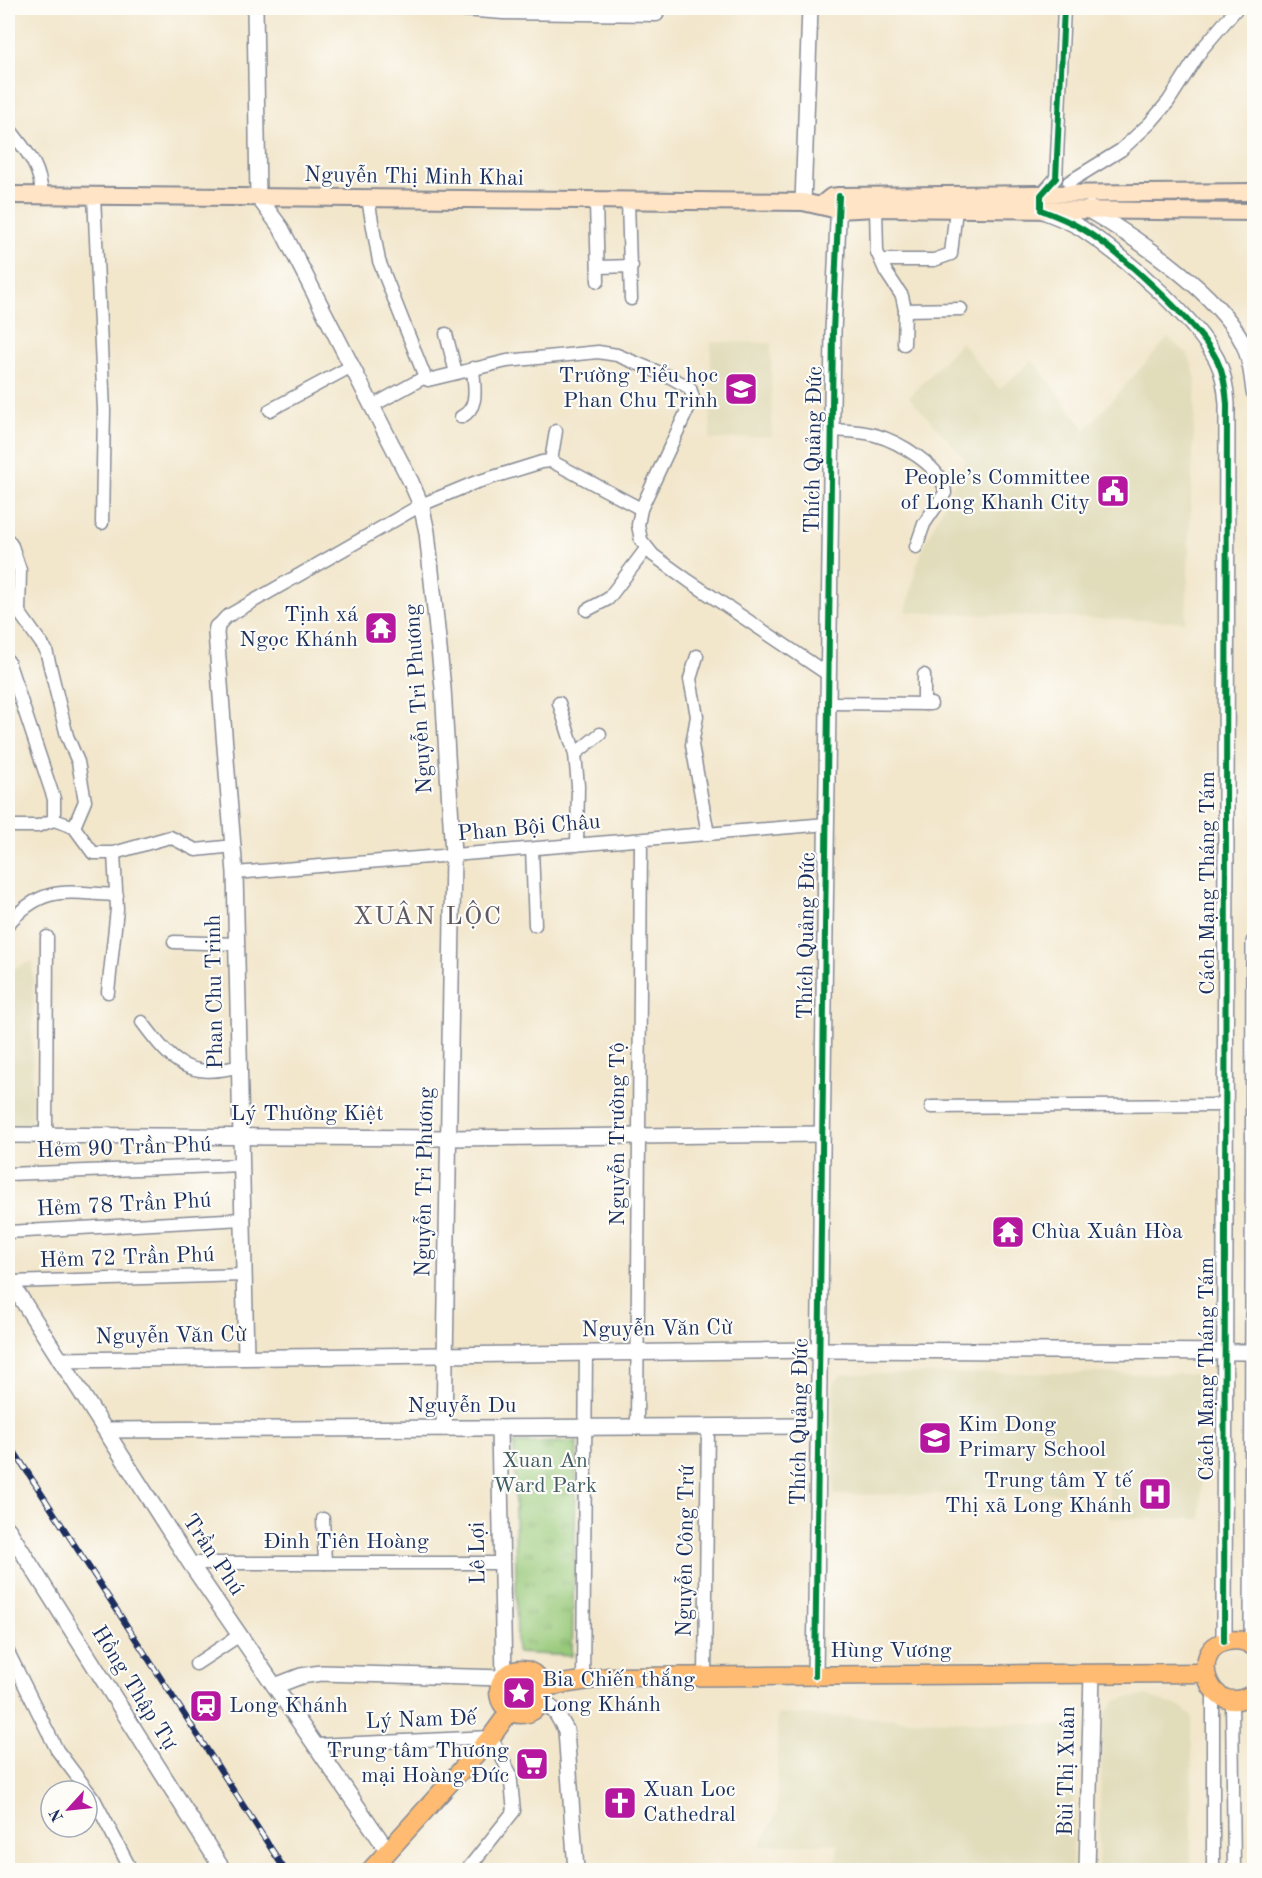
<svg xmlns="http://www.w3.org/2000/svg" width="1262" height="1878" font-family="'Old Standard TT',serif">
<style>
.built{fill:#e1dcba}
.park{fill:url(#park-tufts);stroke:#5a7c6c;stroke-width:1.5}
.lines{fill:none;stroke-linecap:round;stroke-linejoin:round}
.minor-casing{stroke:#868a94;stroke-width:15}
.tertiary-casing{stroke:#868a94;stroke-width:18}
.secondary-casing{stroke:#868a94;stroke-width:20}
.primary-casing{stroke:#868a94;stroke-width:21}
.minor{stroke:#fff;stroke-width:12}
.tertiary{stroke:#fff;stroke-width:15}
.secondary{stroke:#ffe4c6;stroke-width:16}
.primary{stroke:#febb71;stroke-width:18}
.rail-casing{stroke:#1b2f5e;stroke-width:6}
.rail{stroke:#fdfcf7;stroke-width:4;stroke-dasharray:11;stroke-linecap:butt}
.cycleway-casing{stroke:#fdfcf7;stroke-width:10}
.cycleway{stroke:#00873e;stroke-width:6}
.labels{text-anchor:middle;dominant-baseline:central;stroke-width:4.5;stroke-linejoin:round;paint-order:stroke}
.street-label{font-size:22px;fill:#1b2f5e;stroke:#fdfcf7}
.poi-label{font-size:22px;fill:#1b2f5e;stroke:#fdfcf7;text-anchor:end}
.park-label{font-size:22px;fill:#405d66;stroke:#fdfcf7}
.quarter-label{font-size:26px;letter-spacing:1.5px;fill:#5f5865;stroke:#fdfcf7}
</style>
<defs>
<pattern id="park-tufts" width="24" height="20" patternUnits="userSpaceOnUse" patternTransform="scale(1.5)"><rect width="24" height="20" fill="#98c979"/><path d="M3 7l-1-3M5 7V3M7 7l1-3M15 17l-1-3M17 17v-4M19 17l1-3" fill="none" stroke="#7ba466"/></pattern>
</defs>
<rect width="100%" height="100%" fill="#fdfcf7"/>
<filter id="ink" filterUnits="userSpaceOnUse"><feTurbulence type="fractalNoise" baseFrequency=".0167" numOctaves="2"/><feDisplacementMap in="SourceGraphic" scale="12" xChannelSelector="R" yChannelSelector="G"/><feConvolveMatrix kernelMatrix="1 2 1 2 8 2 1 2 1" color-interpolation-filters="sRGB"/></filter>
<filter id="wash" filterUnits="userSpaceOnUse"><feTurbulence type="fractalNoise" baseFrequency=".008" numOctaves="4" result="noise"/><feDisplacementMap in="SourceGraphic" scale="24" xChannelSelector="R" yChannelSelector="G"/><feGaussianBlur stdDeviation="1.35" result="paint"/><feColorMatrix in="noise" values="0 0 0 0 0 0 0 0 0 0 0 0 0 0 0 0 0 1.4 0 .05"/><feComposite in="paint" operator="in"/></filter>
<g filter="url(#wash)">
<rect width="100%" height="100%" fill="#f2e6cb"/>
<g class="built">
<polygon points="1168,338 1188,354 1196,378 1186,622 906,612 916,567 926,541 966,460 909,397 961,342 999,389 1033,360 1085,430"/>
<polygon points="711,342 771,343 772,436 710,440"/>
<polygon points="33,961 32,1125 8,1126 8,970"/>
<polygon points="1039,1373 1195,1374 1203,1383 1201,1519 1109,1518 1109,1469 1159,1469 1064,1466 1063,1493 834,1495 833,1383 842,1374"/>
<polygon points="1146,1696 1178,1706 1192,1716 1191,1870 1098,1870 1103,1717 1115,1701 1128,1697"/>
<polygon points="777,1714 1075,1726 1072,1870 836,1870 838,1843 760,1846 777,1812"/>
</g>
<polygon class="park" points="577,1442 572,1656 517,1653 514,1443"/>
</g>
<g filter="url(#ink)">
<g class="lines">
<g class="minor-casing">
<g id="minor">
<polyline points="438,8 503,13 657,15"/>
<path d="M8,127c18,24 32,37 34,68"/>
<polyline points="1069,182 1121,150 1150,123 1168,102 1202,49 1237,8"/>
<polyline points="1041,195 1056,178 1064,8"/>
<polyline points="94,196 104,410 102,523"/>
<polyline points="368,199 379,261 425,377 428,380 507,361 598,352 617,355 670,377 690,388 693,398 641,509 638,525 641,540 653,555 689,581 829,675"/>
<polyline points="596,202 598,281"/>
<polyline points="628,202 631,299"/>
<polyline points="876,208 877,252 886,272 902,296 905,310 904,344"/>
<polyline points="881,260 934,260 951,254 956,209"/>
<polyline points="599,267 632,266"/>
<polyline points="905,310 961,309"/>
<polyline points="446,334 456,373"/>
<polyline points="372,406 425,377"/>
<polyline points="270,410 352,366"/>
<path d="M461,417c19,-10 13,-30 12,-49"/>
<path d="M832,430c15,1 29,1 43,5 22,6 69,32 70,58l-21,31 -8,23"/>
<polyline points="551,461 556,431"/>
<polyline points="8,540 12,546 20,570 19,612 46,650 67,736 78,762 85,801 74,827 54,820 38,826 8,826"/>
<polyline points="587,610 608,599 646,549"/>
<polyline points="217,627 226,617 421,505 474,483 542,462 551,461 641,509"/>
<polyline points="697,656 690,679 697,716 692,745 708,834"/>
<polyline points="8,661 54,799 54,820"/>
<polyline points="924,675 924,704"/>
<polyline points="559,703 575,754 578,786 577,845"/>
<polyline points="829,703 931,704"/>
<polyline points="575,754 600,734"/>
<polyline points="74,827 93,853 114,853 170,837 196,850 234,846"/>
<polyline points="532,849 535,925"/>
<polyline points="235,873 827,824"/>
<path d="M8,924c36,-41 60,-31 109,-29"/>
<polyline points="174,942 237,944"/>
<polyline points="108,992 117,909 114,853"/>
<path d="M142,1022c30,40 45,58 98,44"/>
<polyline points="931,1107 1226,1105"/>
<polyline points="46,1135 47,937"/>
<polyline points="8,1174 242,1165"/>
<polyline points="8,1232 243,1219"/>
<polyline points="10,1282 244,1275"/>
<polyline points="637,1427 641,840"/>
<polyline points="323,1519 325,1563"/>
<polyline points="190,1563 501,1563"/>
<polyline points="8,1652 57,1750 94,1799 131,1870"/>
<polyline points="196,1664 240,1635"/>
<polyline points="705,1676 708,1427"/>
<polyline points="583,1681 586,1353"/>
<polyline points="1232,1700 1234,1870"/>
<polyline points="316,1745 491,1737 510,1773 514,1811 467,1870"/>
<polyline points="1213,1870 1213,1690"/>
</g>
</g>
<g class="tertiary-casing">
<g id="tertiary">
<polyline points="255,8 258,197 281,228 372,406 411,482 421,505 427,532 443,688 453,855 444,1428"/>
<polyline points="803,202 810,8"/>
<path d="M1090,208v3c48,28 128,82 153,132 7,15 9,32 11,49"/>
<path d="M1043,211c13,5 27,10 38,17 42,28 113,88 136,132 7,14 9,29 10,44l-3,1237"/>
<polyline points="217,627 216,633 235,873 246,1357"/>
<polyline points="8,1135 448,1138 822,1134"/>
<polyline points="8,1278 190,1563 388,1851"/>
<polyline points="60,1360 819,1350 1254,1352"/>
<polyline points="106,1430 818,1426"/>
<polyline points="8,1529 223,1870"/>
<polyline points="1252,1644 1254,942"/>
<polyline points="815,1676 833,332 839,199"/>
<polyline points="275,1686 301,1676 321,1673 504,1678 499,1428"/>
<polyline points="541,1700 555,1711 566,1730 576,1870"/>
<polyline points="1087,1870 1092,1673"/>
</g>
</g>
<g class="secondary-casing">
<g id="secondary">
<polyline points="8,195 803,202 838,210 876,208 1254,212"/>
<polyline points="821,205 831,197 839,196 1254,192"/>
</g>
</g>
<g class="primary-casing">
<g id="primary">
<path d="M1254,1647c-7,-6 -16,-8 -26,-6 -43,7 -18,82 26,52"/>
<circle cx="521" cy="1692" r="22"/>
<polyline points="542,1687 609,1677 1205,1673"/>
<polyline points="371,1870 491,1737 510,1711"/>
</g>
</g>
<use href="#minor" class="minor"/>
<use href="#tertiary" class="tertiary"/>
<use href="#secondary" class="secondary"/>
<use href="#primary" class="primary"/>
<g class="rail-casing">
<polyline id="rail" points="8,1442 285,1870"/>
</g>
<use href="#rail" class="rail"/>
<g class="cycleway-casing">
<g id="cycleway">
<path d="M1064,8l-8,170 -15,17v15c13,5 26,10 38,17 37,21 119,96 138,133 7,14 9,29 10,44l-3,1237"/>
<polyline points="815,1676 833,332 839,196"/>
</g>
</g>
<use href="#cycleway" class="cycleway"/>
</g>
</g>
<defs>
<g id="school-square" transform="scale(1.725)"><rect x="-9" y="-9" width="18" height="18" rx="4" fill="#b5179e" stroke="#fdfcf7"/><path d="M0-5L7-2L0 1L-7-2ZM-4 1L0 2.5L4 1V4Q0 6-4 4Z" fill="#fff"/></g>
<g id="civic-square" transform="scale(1.725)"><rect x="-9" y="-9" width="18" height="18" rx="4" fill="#b5179e" stroke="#fdfcf7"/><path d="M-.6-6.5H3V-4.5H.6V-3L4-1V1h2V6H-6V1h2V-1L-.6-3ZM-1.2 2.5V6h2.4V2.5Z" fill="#fff"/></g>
<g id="temple-square" transform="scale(1.725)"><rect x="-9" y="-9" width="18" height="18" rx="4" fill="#b5179e" stroke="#fdfcf7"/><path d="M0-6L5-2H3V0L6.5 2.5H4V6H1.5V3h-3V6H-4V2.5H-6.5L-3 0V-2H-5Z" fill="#fff"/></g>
<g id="hospital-square" transform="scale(1.725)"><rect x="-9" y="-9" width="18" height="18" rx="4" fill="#b5179e" stroke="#fdfcf7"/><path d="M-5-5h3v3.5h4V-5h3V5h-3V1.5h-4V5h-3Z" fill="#fff"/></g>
<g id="sight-square" transform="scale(1.725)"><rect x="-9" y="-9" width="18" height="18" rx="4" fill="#b5179e" stroke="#fdfcf7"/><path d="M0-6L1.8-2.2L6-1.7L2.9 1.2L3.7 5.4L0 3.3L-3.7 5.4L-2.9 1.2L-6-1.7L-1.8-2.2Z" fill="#fff"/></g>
<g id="station-square" transform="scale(1.725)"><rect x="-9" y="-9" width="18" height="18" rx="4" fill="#b5179e" stroke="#fdfcf7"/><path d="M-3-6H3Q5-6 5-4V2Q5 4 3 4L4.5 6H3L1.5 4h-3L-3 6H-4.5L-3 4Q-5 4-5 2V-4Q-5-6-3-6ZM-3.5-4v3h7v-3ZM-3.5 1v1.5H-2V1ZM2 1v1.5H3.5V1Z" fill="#fff"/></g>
<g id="supermarket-square" transform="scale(1.725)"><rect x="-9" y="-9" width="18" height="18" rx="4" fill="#b5179e" stroke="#fdfcf7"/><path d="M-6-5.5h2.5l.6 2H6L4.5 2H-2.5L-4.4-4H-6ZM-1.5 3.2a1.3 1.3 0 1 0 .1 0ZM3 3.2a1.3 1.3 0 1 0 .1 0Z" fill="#fff"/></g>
<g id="church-square" transform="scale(1.725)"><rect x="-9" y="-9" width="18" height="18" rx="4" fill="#b5179e" stroke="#fdfcf7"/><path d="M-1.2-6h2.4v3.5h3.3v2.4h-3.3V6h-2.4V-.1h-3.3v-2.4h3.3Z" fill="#fff"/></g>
</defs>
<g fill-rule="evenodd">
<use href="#school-square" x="741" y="389"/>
<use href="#civic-square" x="1113" y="491"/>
<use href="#temple-square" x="381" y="628"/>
<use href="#temple-square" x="1008" y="1232"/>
<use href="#school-square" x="935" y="1438"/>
<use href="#hospital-square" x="1155" y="1494"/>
<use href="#sight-square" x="519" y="1693"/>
<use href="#station-square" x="206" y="1706"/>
<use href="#supermarket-square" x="532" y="1764"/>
<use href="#church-square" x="620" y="1803"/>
</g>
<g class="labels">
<g class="street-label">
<text transform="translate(414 177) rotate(1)">Nguyễn Thị Minh Khai</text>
<text transform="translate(814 450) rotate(-89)">Thích Quảng Đức</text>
<text transform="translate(419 699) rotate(-94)">Nguyễn Tri Phương</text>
<text transform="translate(529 828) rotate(-5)">Phan Bội Châu</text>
<text transform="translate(1208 883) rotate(-90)">Cách Mạng Tháng Tám</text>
<text transform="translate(807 936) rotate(-89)">Thích Quảng Đức</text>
<text transform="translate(215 992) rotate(-91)">Phan Chu Trinh</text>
<text x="307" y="1114">Lý Thường Kiệt</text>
<text transform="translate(618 1134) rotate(-90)">Nguyễn Trường Tộ</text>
<text transform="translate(124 1148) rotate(-2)">Hẻm 90 Trần Phú</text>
<text transform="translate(425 1182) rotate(-89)">Nguyễn Tri Phương</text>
<text transform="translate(124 1205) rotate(-3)">Hẻm 78 Trần Phú</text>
<text transform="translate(127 1258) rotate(-2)">Hẻm 72 Trần Phú</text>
<text transform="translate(657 1329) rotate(-1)">Nguyễn Văn Cừ</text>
<text transform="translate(171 1336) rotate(-1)">Nguyễn Văn Cừ</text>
<text transform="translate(1207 1369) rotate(-90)">Cách Mạng Tháng Tám</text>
<text x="462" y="1406">Nguyễn Du</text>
<text transform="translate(800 1422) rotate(-89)">Thích Quảng Đức</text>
<text x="346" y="1542">Đinh Tiên Hoàng</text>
<text transform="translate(686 1551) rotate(-89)">Nguyễn Công Trứ</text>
<text transform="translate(478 1553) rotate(-91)">Lê Lợi</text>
<text transform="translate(213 1555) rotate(56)">Trần Phú</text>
<text x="891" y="1651">Hùng Vương</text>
<text transform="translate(134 1688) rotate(58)">Hồng Thập Tự</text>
<text transform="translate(421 1720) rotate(-2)">Lý Nam Đế</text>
<text transform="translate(1067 1771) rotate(-89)">Bùi Thị Xuân</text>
</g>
<g class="poi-label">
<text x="718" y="376">Trường Tiểu học<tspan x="718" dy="25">Phan Chu Trinh</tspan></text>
<text x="1090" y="478">People’s Committee<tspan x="1090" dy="25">of Long Khanh City</tspan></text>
<text x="358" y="615">Tịnh xá<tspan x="358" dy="25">Ngọc Khánh</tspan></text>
<text x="1031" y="1232" text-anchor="start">Chùa Xuân Hòa</text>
<text x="958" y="1425" text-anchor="start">Kim Dong<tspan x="958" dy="25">Primary School</tspan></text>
<text x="1132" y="1481">Trung tâm Y tế<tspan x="1132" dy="25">Thị xã Long Khánh</tspan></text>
<text x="542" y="1680" text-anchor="start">Bia Chiến thắng<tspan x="542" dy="25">Long Khánh</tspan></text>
<text x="229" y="1706" text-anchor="start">Long Khánh</text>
<text x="509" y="1751">Trung tâm Thương<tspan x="509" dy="25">mại Hoàng Đức</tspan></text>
<text x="643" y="1790" text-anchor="start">Xuan Loc<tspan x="643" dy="25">Cathedral</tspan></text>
</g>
<g class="park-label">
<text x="545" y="1461">Xuan An<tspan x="545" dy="25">Ward Park</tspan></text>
</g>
<g class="quarter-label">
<text x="428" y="917">XUÂN LỘC</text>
</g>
</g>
<rect width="1262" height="1878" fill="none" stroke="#fdfcf7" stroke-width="30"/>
<g transform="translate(69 1809) rotate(243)"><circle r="28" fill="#fdfcf7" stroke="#a3aaba" stroke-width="1.5"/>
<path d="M0-4.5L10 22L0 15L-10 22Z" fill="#b5179e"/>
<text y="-9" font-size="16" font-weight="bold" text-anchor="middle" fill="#1b2f5e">N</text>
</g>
</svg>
